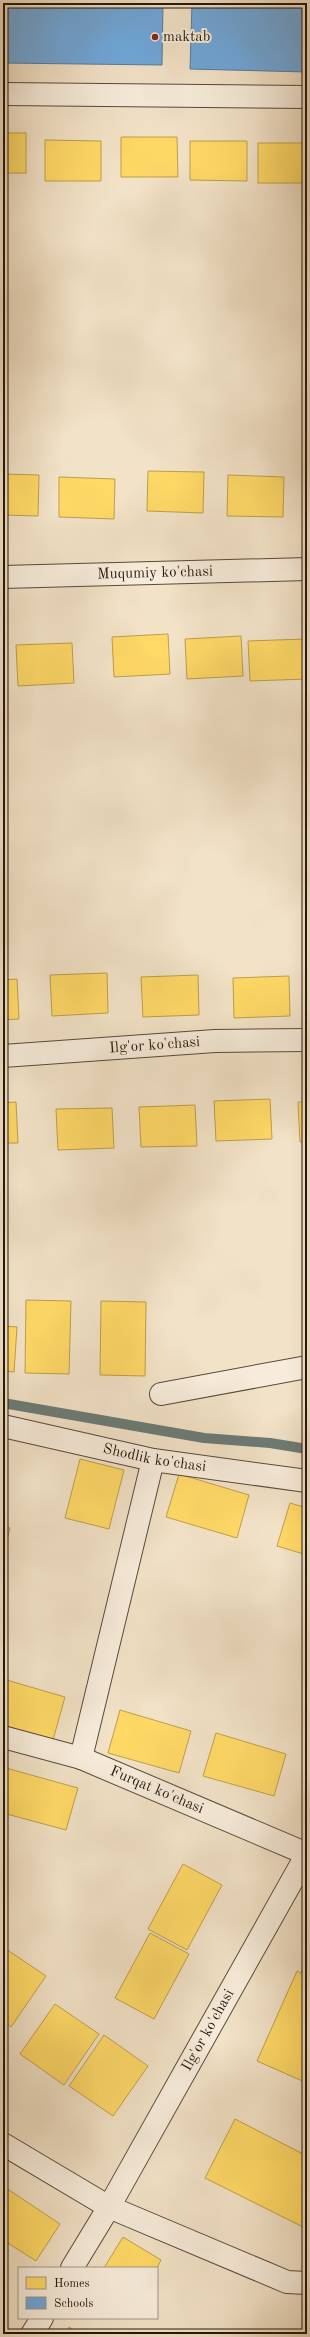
<svg xmlns="http://www.w3.org/2000/svg" width="310" height="2337" font-family="'Old Standard TT',serif">
<style>
.homes{fill:#ffd966;stroke:#bd9f4b}
.schools{fill:#6fa8dc;stroke:#587c9d}
.lines{fill:none;stroke-linecap:round;stroke-linejoin:round}
.stream{stroke:#6c7a76;stroke-width:10}
.minor-casing{stroke:#574a3a;stroke-width:24}
.minor{stroke:#f7ecdb;stroke-width:22}
.poi-dot{fill:#8f2418;stroke:#f7ecdb;stroke-width:1.5}
.labels{text-anchor:middle;dominant-baseline:central;stroke-width:4;stroke-linejoin:round;paint-order:stroke}
.poi-label{font-size:15px;fill:#23170b;stroke:#f7ecdb;text-anchor:start}
.street-label{font-size:15px;fill:#23170b;stroke:#f7ecdb}
</style>
<rect width="100%" height="100%" fill="#f2e2c7"/>
<filter id="stains"><feTurbulence type="fractalNoise" baseFrequency=".005" numOctaves="4"/><feColorMatrix values="0 0 0 0 .2 0 0 0 0 .09 0 0 0 0 .02 0 0 0 .5 -.17"/></filter>
<radialGradient id="worn" r=".72"><stop offset=".6" stop-color="#630" stop-opacity="0"/><stop offset="1" stop-color="#630" stop-opacity=".3"/></radialGradient>
<g class="homes">
<rect x="3" y="133" width="23" height="40"/>
<polygon points="121,137 177,137 178,177 121,177"/>
<polygon points="45,140 101,141 101,181 45,181"/>
<polygon points="190,141 247,141 247,181 190,180"/>
<rect x="258" y="143" width="49" height="40"/>
<polygon points="148,471 204,472 203,513 147,511"/>
<polygon points="3,474 39,475 38,516 3,515"/>
<polygon points="228,475 284,477 283,517 227,516"/>
<polygon points="59,477 115,479 114,519 59,517"/>
<polygon points="168,634 170,674 114,677 112,637"/>
<polygon points="241,636 243,676 187,679 185,639"/>
<polygon points="305,639 307,679 250,681 248,641"/>
<polygon points="72,643 74,683 18,686 16,645"/>
<polygon points="107,973 108,1013 52,1016 50,975"/>
<polygon points="198,975 199,1015 143,1017 141,977"/>
<polygon points="289,976 290,1016 234,1018 233,978"/>
<polygon points="17,979 19,1019 3,1020 3,980"/>
<polygon points="270,1099 272,1139 216,1141 214,1101"/>
<polygon points="16,1102 18,1143 3,1143 3,1103"/>
<polygon points="298,1102 307,1102 307,1142 300,1142"/>
<polygon points="195,1105 197,1146 141,1147 139,1107"/>
<polygon points="112,1108 114,1148 58,1150 56,1109"/>
<polygon points="26,1300 71,1301 69,1374 25,1373"/>
<polygon points="101,1301 146,1302 145,1376 100,1375"/>
<polygon points="3,1326 17,1327 14,1372 3,1371"/>
<polygon points="80,1459 124,1470 109,1529 65,1518"/>
<polygon points="179,1474 249,1495 237,1538 166,1517"/>
<polygon points="290,1503 307,1508 307,1555 277,1546"/>
<polygon points="3,1527 10,1528 3,1556"/>
<polygon points="3,1679 65,1697 53,1740 3,1725"/>
<polygon points="120,1710 191,1731 179,1773 108,1753"/>
<polygon points="216,1733 286,1754 274,1796 203,1776"/>
<polygon points="6,1768 78,1788 66,1830 3,1813 3,1779"/>
<polygon points="183,1864 222,1885 187,1950 148,1929"/>
<polygon points="150,1933 189,1954 154,2019 115,1998"/>
<polygon points="3,1947 46,1976 11,2027 3,2021"/>
<polygon points="307,1959 307,1975 301,1973"/>
<polygon points="297,1971 307,1976 307,2083 257,2061"/>
<polygon points="55,2004 99,2034 64,2085 20,2054"/>
<polygon points="104,2035 148,2066 113,2116 69,2086"/>
<polygon points="235,2119 307,2156 307,2229 205,2178"/>
<polygon points="3,2186 60,2224 36,2261 3,2240"/>
<polygon points="123,2237 161,2260 157,2268 104,2268"/>
<polygon points="69,2327 81,2334 65,2334"/>
</g>
<g class="schools">
<polygon points="3,3 163,3 162,65 3,63"/>
<polygon points="192,3 307,3 307,72 190,69"/>
</g>
<g class="lines">
<polyline class="stream" points="3,1403 204,1438 270,1443 307,1449"/>
<g class="minor-casing">
<g id="minor">
<polyline points="3,94 307,97"/>
<path id="s1" d="M3,577l304,-8"/>
<path id="s2" d="M3,1056l212,-15 92,-1"/>
<polyline points="161,1394 307,1367"/>
<path id="s3" d="M3,1426l150,34 154,21"/>
<path id="s4" d="M3,1737l78,21 226,96"/>
<polyline points="81,1758 153,1460"/>
<polyline points="3,2144 109,2207 287,2282 307,2283"/>
<path id="s5" d="M72,2268l37,-61 198,-353"/>
<polyline points="32,2334 42,2318"/>
</g>
</g>
<use href="#minor" class="minor"/>
</g>
<circle class="poi-dot" cx="155" cy="37" r="4"/>
<g class="labels">
<g class="poi-label">
<text x="163" y="37">maktab</text>
</g>
<g class="street-label">
<text stroke="none"><textPath href="#s1" startOffset="152">Muqumiy ko'chasi</textPath></text>
<text stroke="none"><textPath href="#s2" startOffset="152">Ilg'or ko'chasi</textPath></text>
<text stroke="none"><textPath href="#s3" startOffset="155">Shodlik ko'chasi</textPath></text>
<text stroke="none"><textPath href="#s4" startOffset="163">Furqat ko'chasi</textPath></text>
<text stroke="none"><textPath href="#s5" startOffset="274">Ilg'or ko'chasi</textPath></text>
</g>
</g>
<rect width="310" height="2337" fill="none" stroke="#f2e2c7" stroke-width="16"/>
<rect x="4" y="4" width="302" height="2329" fill="none" stroke="#23170b" stroke-width="2"/>
<rect x="8" y="8" width="294" height="2321" fill="none" stroke="#23170b"/>
<rect x="18" y="2267" width="140" height="52" fill="#f7ecdb" stroke="#a29788"/>
<rect x="26" y="2277" width="20" height="12" fill="#ffd966" stroke="#a29788"/>
<text x="54" y="2287" font-size="12" fill="#23170b">Homes</text>
<rect x="26" y="2297" width="20" height="12" fill="#6fa8dc" stroke="#a29788"/>
<text x="54" y="2307" font-size="12" fill="#23170b">Schools</text>
<rect width="100%" height="100%" filter="url(#stains)"/>
<rect width="100%" height="100%" fill="url(#worn)"/>
</svg>
